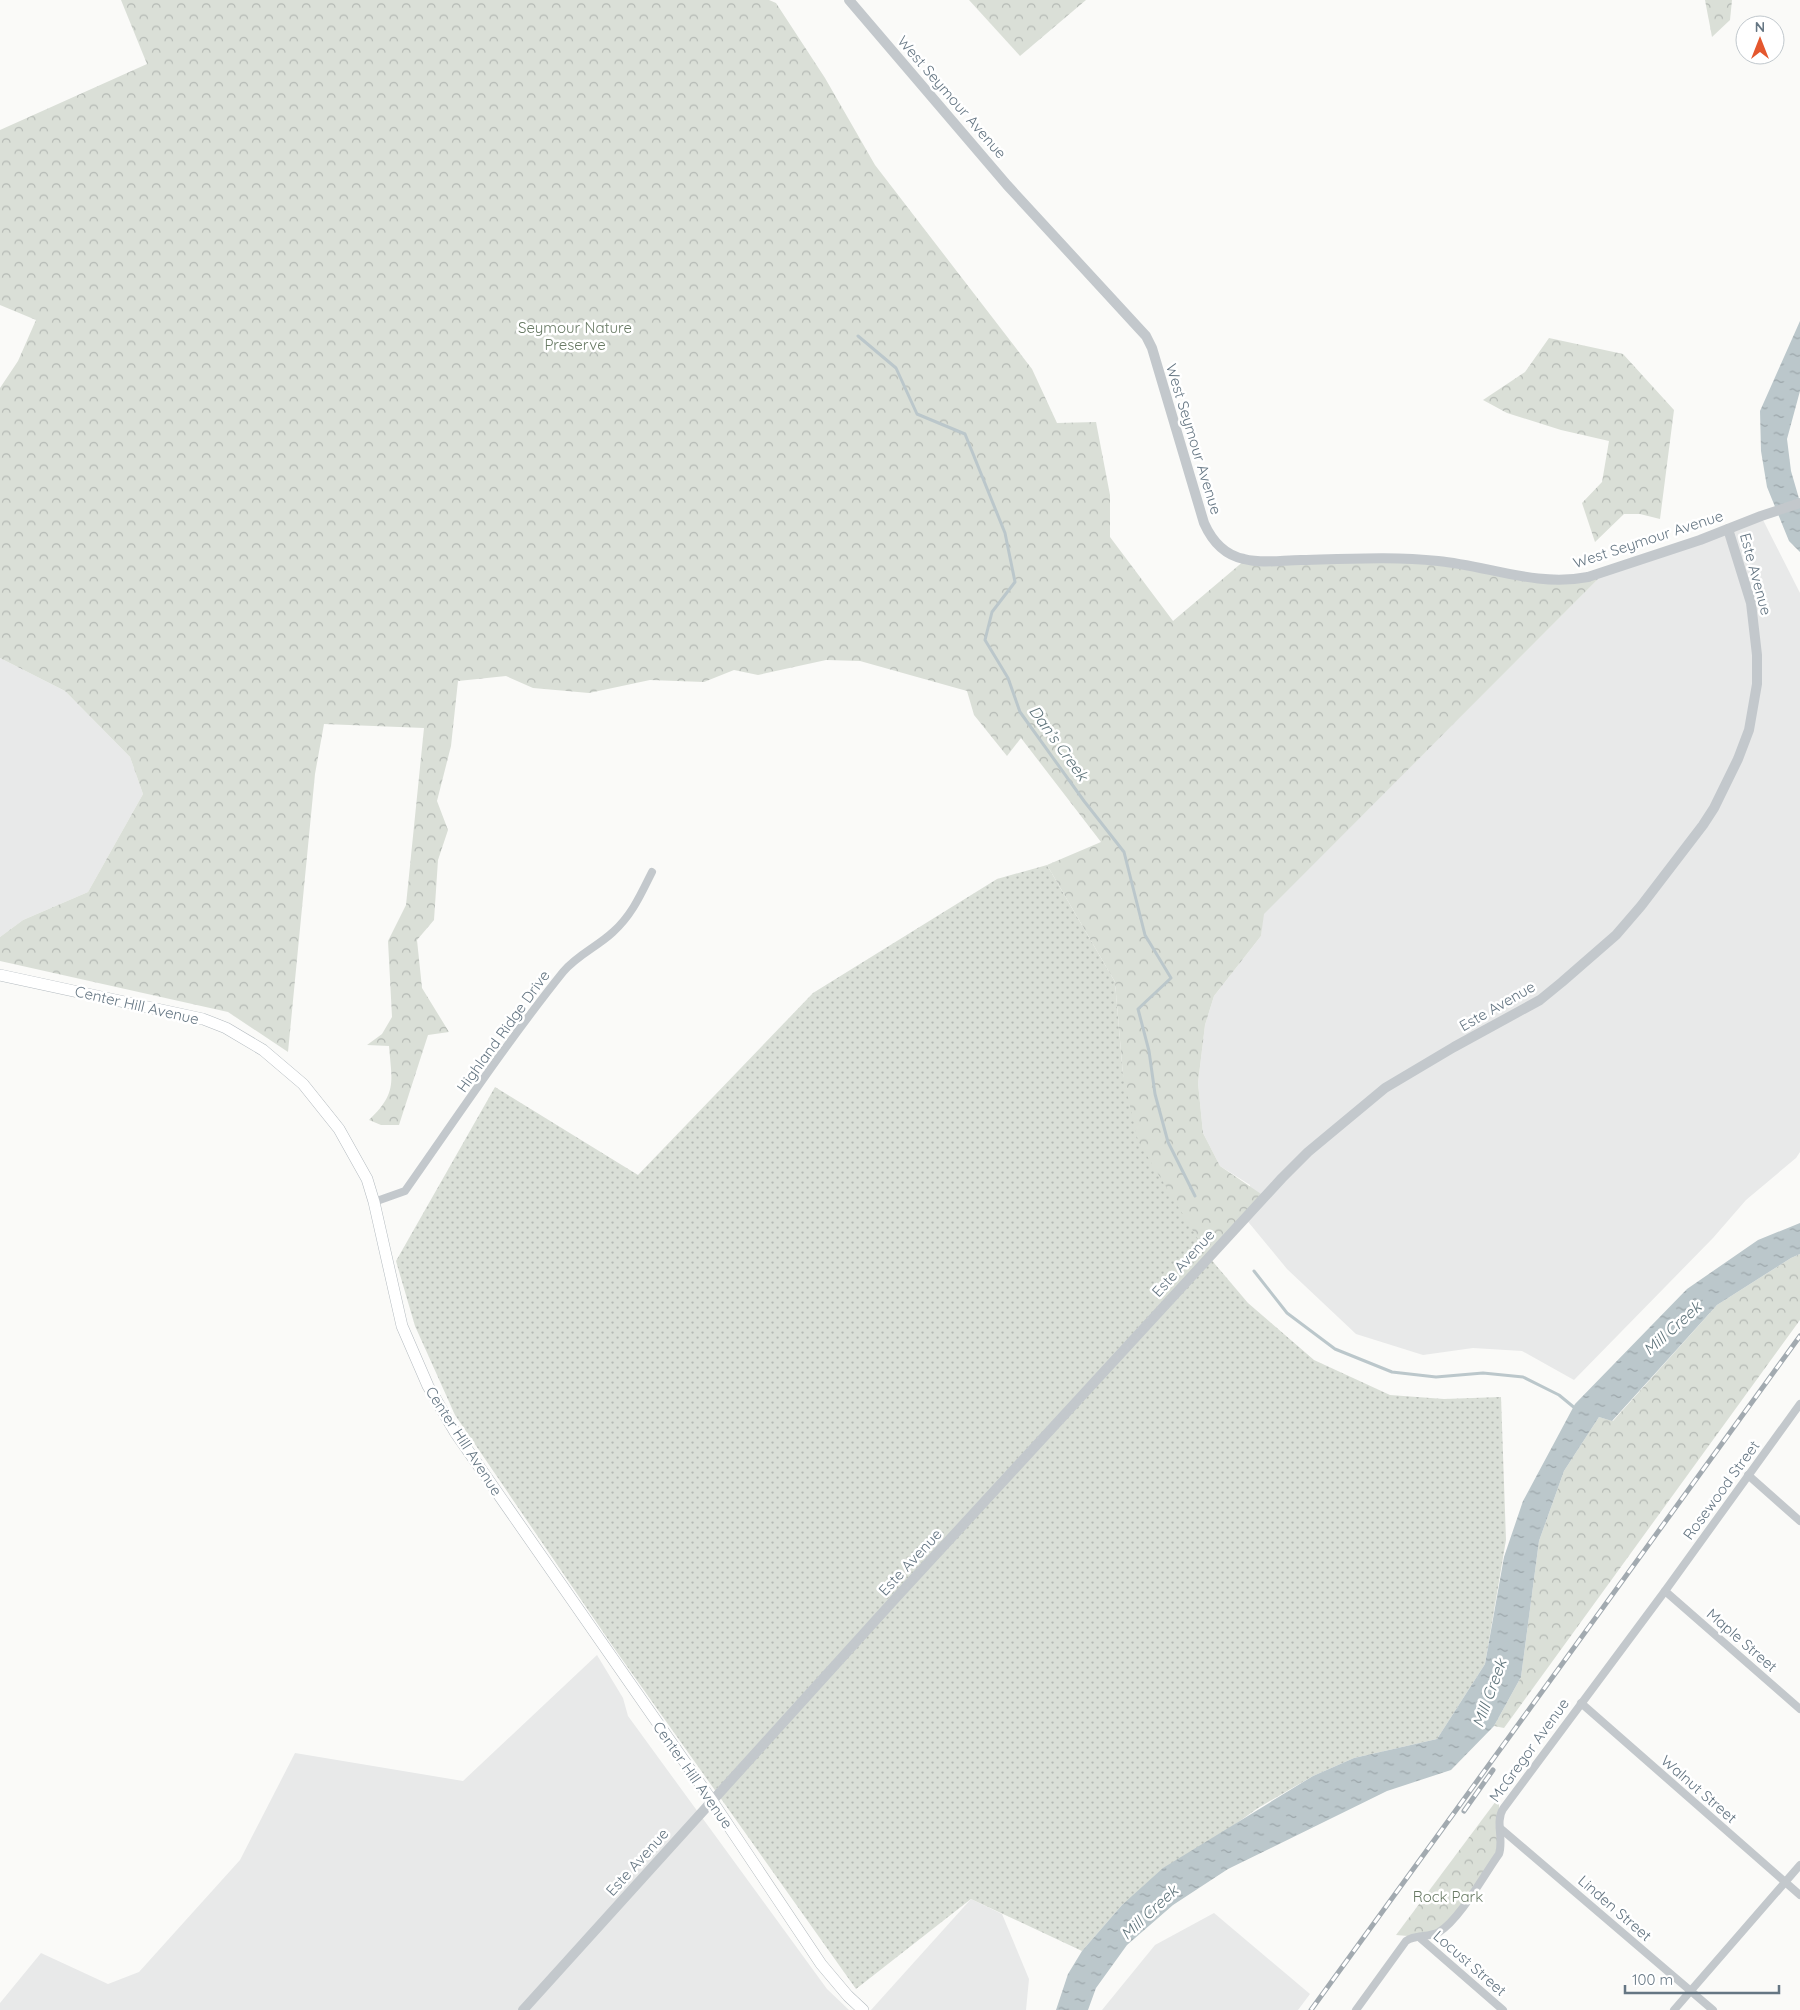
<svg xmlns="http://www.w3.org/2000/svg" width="1800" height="2010" font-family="Quicksand,sans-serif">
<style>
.built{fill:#e8e9e9}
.grass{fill:url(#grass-dots)}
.forest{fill:url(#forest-crowns)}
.water{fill:url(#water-ripples)}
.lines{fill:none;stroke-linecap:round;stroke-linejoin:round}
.stream{stroke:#bbc7cb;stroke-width:3}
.secondary-casing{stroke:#b3babf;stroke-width:12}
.minor{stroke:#c3c8cc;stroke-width:8}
.tertiary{stroke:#c3c8cc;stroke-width:10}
.secondary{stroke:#fff;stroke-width:11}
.rail-casing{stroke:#a2aab0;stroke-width:5}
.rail{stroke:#fff;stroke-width:3;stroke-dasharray:9;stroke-linecap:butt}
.labels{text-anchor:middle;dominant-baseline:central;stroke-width:5;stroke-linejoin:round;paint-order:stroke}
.street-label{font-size:15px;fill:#657683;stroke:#fff}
.park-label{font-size:15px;fill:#687a64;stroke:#fff}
.water-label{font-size:16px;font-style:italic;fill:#60757c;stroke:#fff}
</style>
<defs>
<pattern id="grass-dots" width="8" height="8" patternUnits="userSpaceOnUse" patternTransform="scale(1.25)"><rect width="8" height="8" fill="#dadfd7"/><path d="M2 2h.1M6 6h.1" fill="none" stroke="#b4b9b4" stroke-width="1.8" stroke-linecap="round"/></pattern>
<pattern id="forest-crowns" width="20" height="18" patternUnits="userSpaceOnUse" patternTransform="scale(1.25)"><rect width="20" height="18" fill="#dadfd7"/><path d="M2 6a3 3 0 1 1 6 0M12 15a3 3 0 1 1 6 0" fill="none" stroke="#b4b9b4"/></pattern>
<pattern id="water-ripples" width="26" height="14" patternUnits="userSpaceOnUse" patternTransform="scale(1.25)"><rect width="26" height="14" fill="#bbc7cb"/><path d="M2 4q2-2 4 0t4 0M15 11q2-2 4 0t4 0" fill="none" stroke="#9ca6aa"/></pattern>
</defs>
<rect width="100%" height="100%" fill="#fafaf8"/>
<g class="built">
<polygon points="1761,516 1800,593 1800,1152 1796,1158 1746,1200 1713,1238 1574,1380 1522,1351 1473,1348 1423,1355 1356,1334 1287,1269 1245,1218 1250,1185 1220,1166 1203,1133 1198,1083 1205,1025 1214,996 1261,936 1263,914 1606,571"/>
<polygon points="0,658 65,691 130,757 143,794 88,892 23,920 0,937"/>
<polygon points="597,1655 623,1698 628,1716 827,1989 849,2010 0,2010 0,2003 41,1953 108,1984 139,1972 240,1860 295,1753 463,1781"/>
<polygon points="971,1899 1002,1914 1029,1979 1026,2010 871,2010"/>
<polygon points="1214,1913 1310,1994 1298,2010 1102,2010 1155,1945"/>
</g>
<polygon class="grass" points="1047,865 1115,982 1123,1075 1209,1257 1248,1303 1314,1360 1390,1395 1444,1399 1501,1397 1506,1540 1485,1664 1437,1739 1354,1758 1313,1776 1258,1808 1122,1905 1082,1951 971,1899 856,1989 614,1648 455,1415 415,1326 396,1261 495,1087 638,1175 813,993 997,879"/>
<g class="forest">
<path d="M121,0h648l7,3 49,75 50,87 157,204 25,54 39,-1 14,73v42l63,84 72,-61 145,-2 146,22 70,-9 -342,343 -3,22 -47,60 -9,29 -7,58 5,50 17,33 44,30 -55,61 -71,-116 -15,-66 -8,-93 -68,-117 54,-23 -80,-104 -14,18 -33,-41 -7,-24 -107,-30 -34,-1 -68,15 -24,-5 -30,12 -54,-2 -61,13 -56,-5 -27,-12 -48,5 -7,65 -14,55 11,29 -10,30 -4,60 -17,20 5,48 27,44 -21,3 -29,90h-18l-12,-5c28,-27 23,-37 20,-74l-22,-1 15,-11 10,-17 -4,-76 18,-36 18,-177 -100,-4 -9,50 -27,278 -60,-40 -228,-51v-24l23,-17 65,-28 55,-98 -13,-37 -65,-66 -65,-33v-270l18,-27 18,-41 -36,-15v-175l147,-66z"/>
<polygon points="969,0 1086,0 1020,56"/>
<polygon points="1705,0 1732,0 1730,20 1712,37"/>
<polygon points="1549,338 1623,354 1674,410 1660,519 1640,514 1624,514 1595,542 1582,503 1602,482 1609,441 1561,430 1507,413 1483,400 1525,372"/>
<polygon points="1800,1254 1800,1320 1504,1728 1494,1726 1521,1677 1539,1541 1564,1471 1599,1417 1613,1421 1717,1305 1791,1258"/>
<polygon points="1499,1797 1499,1854 1444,1928 1419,1937 1396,1935"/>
</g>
<g class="water">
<polygon points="1800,321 1800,391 1787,439 1791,471 1800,502 1800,552 1789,541 1767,487 1761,451 1760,411"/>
<polygon points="1800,1223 1800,1254 1791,1258 1717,1305 1612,1421 1599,1417 1564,1471 1539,1541 1521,1677 1494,1726 1451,1770 1387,1791 1228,1869 1173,1905 1127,1945 1096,1988 1088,2010 1056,2010 1068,1974 1082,1951 1122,1905 1163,1868 1313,1776 1354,1758 1437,1739 1485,1664 1504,1557 1523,1501 1575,1404 1687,1289 1758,1240"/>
</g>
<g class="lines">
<g class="stream">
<polyline points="858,336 896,368 917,414 965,434 1005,533 1015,582 992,612 985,640 1008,678 1020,712 1084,801 1124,852 1145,935 1171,978 1138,1009 1149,1051 1155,1094 1168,1142 1195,1196"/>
<polyline points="1254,1271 1287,1313 1335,1349 1392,1372 1436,1377 1483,1373 1523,1377 1559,1395 1576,1409"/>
</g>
<g class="secondary-casing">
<polyline id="secondary" points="0,975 203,1019 226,1028 263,1050 303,1084 339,1129 367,1179 374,1202 402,1326 428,1386 455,1432 712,1801 821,1964 848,1996 863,2010"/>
</g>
<g class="minor">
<path d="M374,1202l31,-11c52,-74 102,-149 158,-219 14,-17 34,-25 50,-40 19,-17 28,-38 39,-60"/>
<polyline points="1748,1475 1800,1521"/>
<polyline points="1665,1591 1800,1709"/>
<polyline points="1581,1703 1800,1895"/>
<polyline points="1500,1828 1713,2010"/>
<polyline points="1419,1937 1503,2010"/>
<path d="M1356,2010l50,-69c10,-7 22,-3 33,-9 21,-13 45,-57 60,-78 5,-15 -4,-32 4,-45l162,-218 135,-187"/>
<polyline points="1674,2010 1800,1865"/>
</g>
<g class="tertiary">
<path d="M849,0l158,185 139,151 6,12 52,175c8,18 20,32 40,36 18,5 39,1 57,1 46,-1 92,-4 137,1 51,5 98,26 150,16l112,-37 61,-24 39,-13"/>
<polyline points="523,2010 894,1600 1282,1178 1308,1152 1385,1088 1454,1047 1540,1000 1562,982 1616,935 1641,906 1703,825 1714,808 1738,759 1749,730 1757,684 1757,655 1751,603 1728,529"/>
</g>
<use href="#secondary" class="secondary"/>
<g class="rail-casing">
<g id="rail">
<polyline points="1464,1811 1493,1770"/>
<polyline points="1311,2010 1800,1336"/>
</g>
</g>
<use href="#rail" class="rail"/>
</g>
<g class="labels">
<g class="street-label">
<text transform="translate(952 97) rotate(49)">West Seymour Avenue</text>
<text transform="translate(1194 439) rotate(73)">West Seymour Avenue</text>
<text transform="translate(1648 539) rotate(-18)">West Seymour Avenue</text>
<text transform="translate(1756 574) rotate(75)">Este Avenue</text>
<text transform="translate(137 1005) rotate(13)">Center Hill Avenue</text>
<text transform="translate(1497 1006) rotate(-30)">Este Avenue</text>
<text transform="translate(503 1031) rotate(-54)">Highland Ridge Drive</text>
<text transform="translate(1183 1263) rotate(-48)">Este Avenue</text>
<text transform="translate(464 1441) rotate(57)">Center Hill Avenue</text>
<text transform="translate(1721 1490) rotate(-54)">Rosewood Street</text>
<text transform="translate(910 1562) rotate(-47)">Este Avenue</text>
<text transform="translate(1742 1640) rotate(41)">Maple Street</text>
<text transform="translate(1529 1750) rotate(-54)">McGregor Avenue</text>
<text transform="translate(693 1775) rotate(55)">Center Hill Avenue</text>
<text transform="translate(1699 1789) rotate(41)">Walnut Street</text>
<text transform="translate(637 1862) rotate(-48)">Este Avenue</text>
<text transform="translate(1615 1908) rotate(41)">Linden Street</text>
<text transform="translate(1470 1963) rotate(41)">Locust Street</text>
</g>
<g class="park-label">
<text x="575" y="327">Seymour Nature<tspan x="575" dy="17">Preserve</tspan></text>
<text x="1448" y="1896">Rock Park</text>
</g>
<g class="water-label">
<text transform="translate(1059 743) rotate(54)">Dan’s Creek</text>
<text transform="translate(1672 1328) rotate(-42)">Mill Creek</text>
<text transform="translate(1489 1693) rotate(-70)">Mill Creek</text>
<text transform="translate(1149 1912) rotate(-43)">Mill Creek</text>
</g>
</g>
<g transform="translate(1760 40)"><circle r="24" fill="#ffffff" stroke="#c1c8cd"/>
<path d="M0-4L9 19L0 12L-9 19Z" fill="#e4572e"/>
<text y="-8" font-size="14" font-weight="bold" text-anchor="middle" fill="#657683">N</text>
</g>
<path d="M1625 1985v8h154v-8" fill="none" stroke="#657683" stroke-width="2.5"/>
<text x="1632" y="1985" font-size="15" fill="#657683" stroke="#ffffff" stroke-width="4" paint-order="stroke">100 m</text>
</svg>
